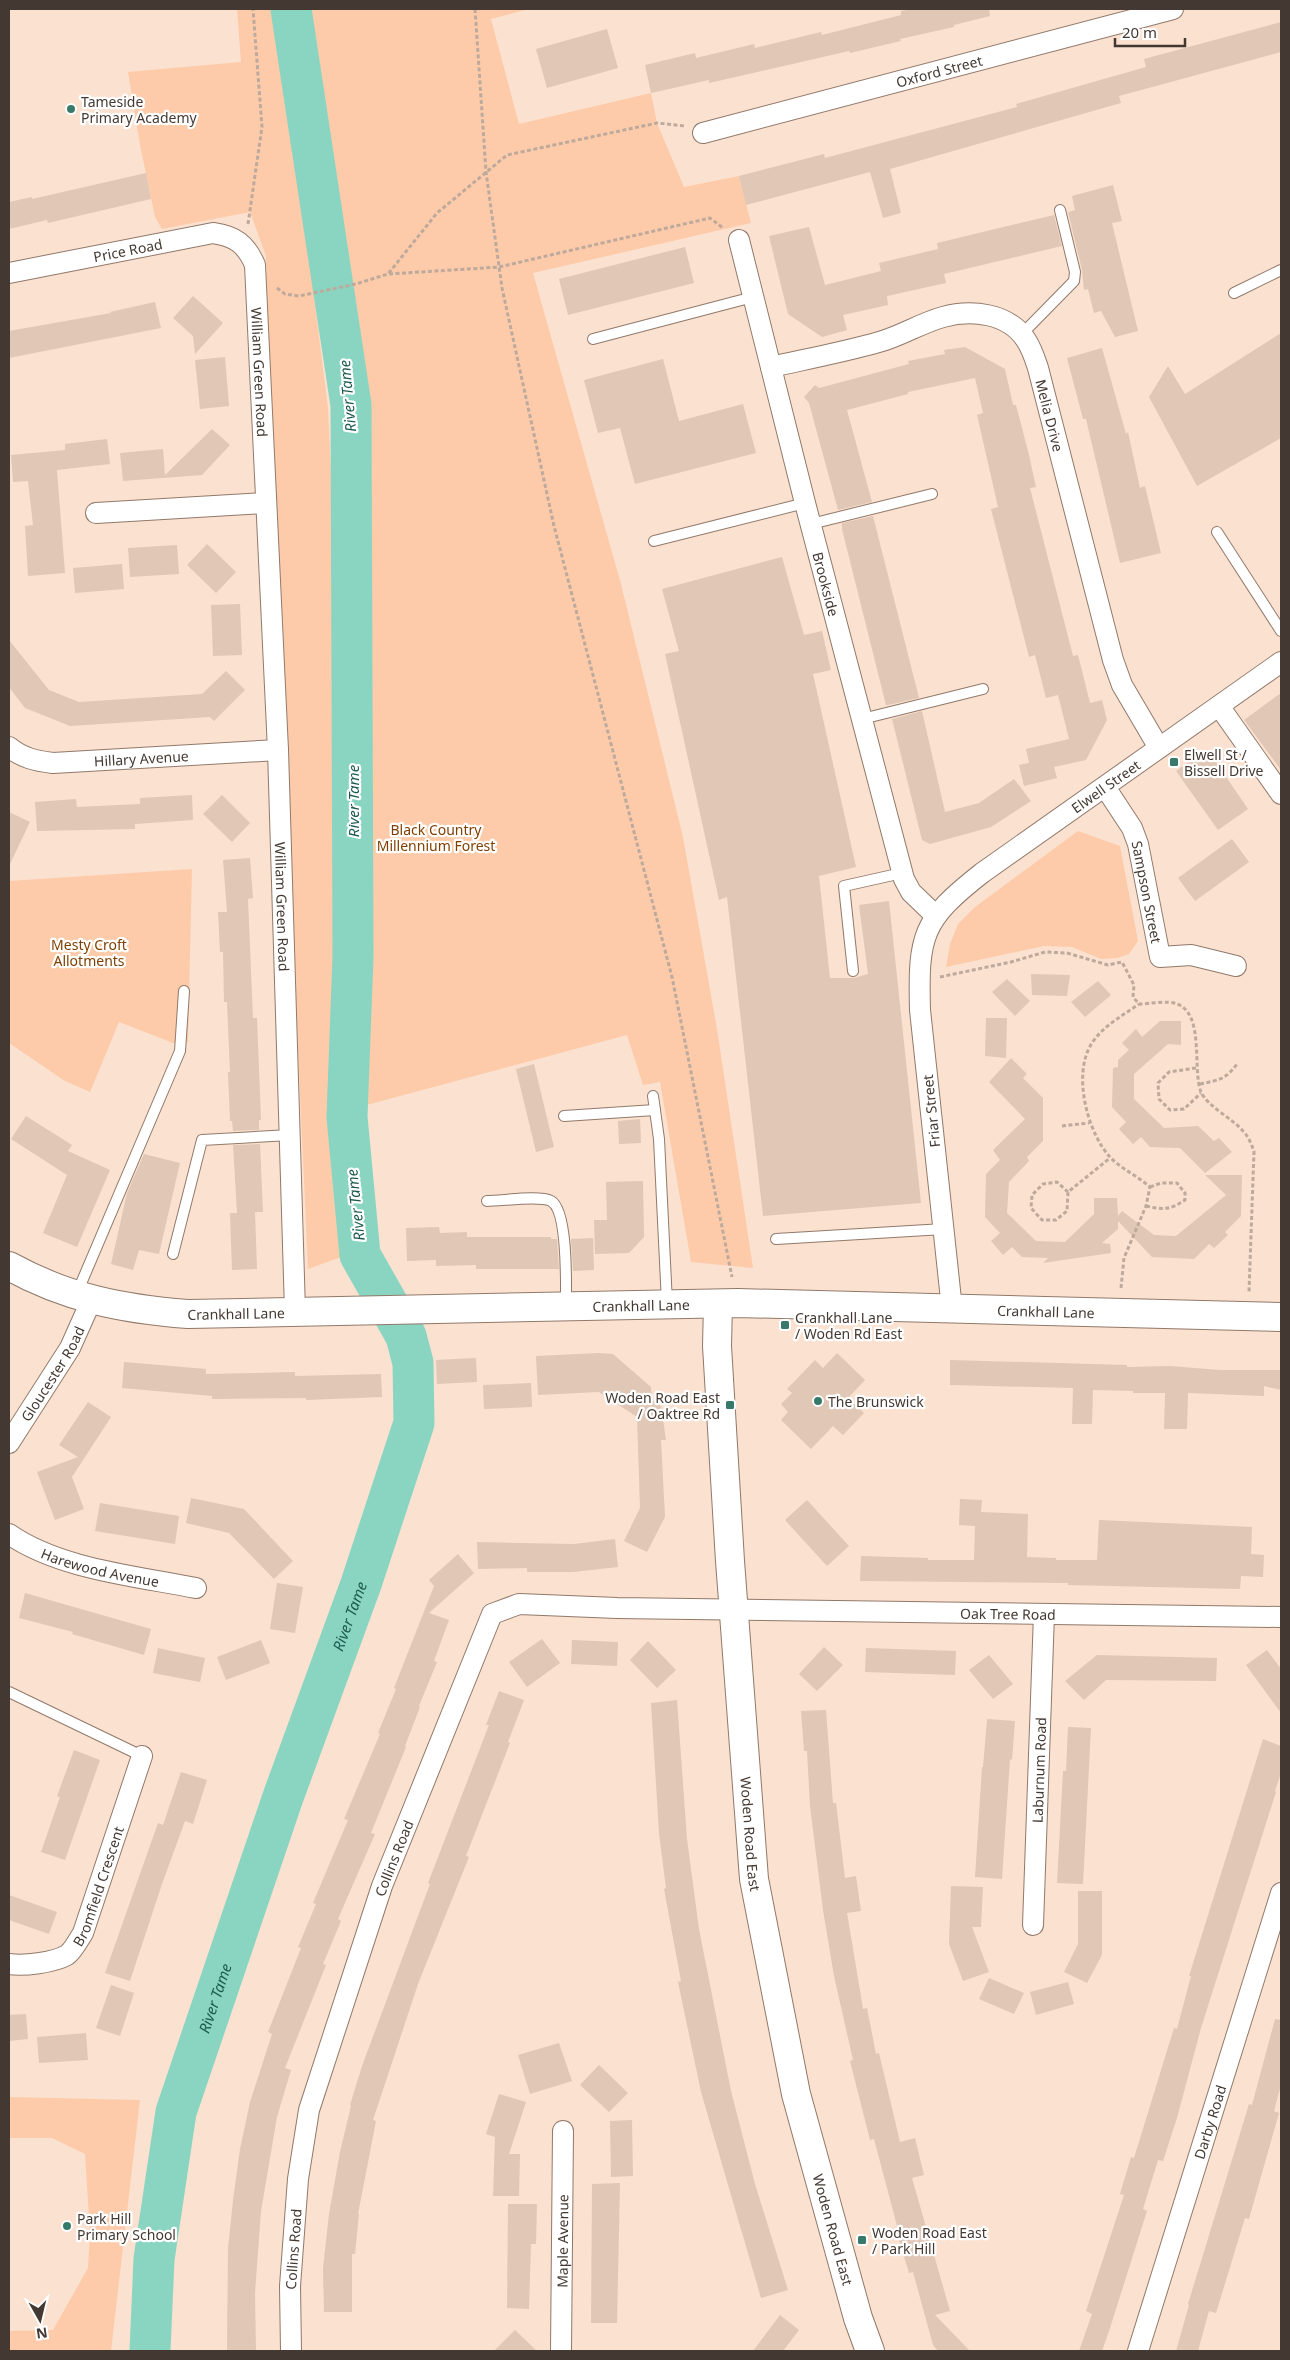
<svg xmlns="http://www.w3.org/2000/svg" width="1290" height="2360" font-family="'Noto Sans',sans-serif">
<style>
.green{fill:#fdcba9}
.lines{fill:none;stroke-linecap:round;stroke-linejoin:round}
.river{stroke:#8ad5c2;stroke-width:41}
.building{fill:#e1c7b6}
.lane-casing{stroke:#91796a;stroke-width:12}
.street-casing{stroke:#91796a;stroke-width:22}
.secondary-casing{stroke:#91796a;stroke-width:30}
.path{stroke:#beaa9c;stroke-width:3;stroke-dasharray:4 2.5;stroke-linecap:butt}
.lane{stroke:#fff;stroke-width:10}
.street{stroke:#fff;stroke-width:20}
.secondary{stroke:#fff;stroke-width:28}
.poi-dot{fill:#387a6a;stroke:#fff;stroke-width:2}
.labels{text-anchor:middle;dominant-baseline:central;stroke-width:4.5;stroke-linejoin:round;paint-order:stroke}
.street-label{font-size:14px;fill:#433932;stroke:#fff}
.poi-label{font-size:14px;fill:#433932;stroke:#fff;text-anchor:start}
.park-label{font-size:14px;fill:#7f3f00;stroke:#fff}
.water-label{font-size:15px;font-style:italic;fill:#1c594c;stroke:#fff}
</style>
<rect width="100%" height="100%" fill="#fbe1d0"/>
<g class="green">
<polygon points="237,9 271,9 311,272 328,408 337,607 333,689 336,779 333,1054 335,1142 344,1256 308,1269 274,520 266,256 250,212 162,229 155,217 140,145 128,72 241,62"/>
<polygon points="299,9 529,9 491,19 519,124 651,93 657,123 684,187 739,176 751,223 533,273 621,584 683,837 717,1029 753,1268 691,1262 660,1082 643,1085 627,1035 359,1107 363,459"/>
<polygon points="1078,831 1120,846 1138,941 1129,954 1117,958 1101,959 1072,947 1044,946 946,967 950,944 958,924 975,907"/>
<polygon points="192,869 188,1042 173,1043 119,1022 90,1092 65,1081 9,1043 9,881"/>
<polygon points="9,2097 140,2100 111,2351 9,2351 9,2331 53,2330 88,2268 90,2233 85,2154 52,2138 9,2138"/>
</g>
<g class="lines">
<path class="river" id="s1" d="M150,2351l4,-92 22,-147 107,-315 78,-213 53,-161 -1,-60 -7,-27 -46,-81 -13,-138 6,-161 -2,-551 -60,-396"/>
</g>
<g class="building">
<polygon points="913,9 989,9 990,16 954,25 954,27 900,39 901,41 850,53 849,51 709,83 709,80 651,93 645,65 695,53 696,58 754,44 755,48 821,32 822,35 901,15 901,11"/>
<polygon points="1281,22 1281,52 1119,96 1121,103 890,169 901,213 883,218 870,172 746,205 739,176 824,154 825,158 1017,107 1016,104 1146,67 1144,59"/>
<polygon points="607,29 618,68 547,88 536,49"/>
<polygon points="146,173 151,199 48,223 47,220 9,229 9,202 32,197 32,199"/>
<polygon points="1113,185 1122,221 1112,223 1138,331 1115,337 1101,311 1094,313 1088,289 1084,290 1082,270 1068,212 1075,210 1072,196"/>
<polygon points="1054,215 1062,246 944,274 946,283 887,296 888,305 843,315 847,330 822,337 788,314 769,236 809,227 825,285 881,271 879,263 938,249 937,243"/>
<polygon points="685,247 694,283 568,315 559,279"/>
<polygon points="193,296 223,323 195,354 193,336 173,318"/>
<polygon points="155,302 161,328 9,358 9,331 111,313 110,312"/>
<polygon points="1281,333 1281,438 1197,486 1149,397 1168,366 1185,394"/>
<polygon points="965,347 1005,369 1013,405 1016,405 1029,455 1036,487 1030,488 1073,656 1078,655 1090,703 1102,700 1107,720 1086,760 1054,767 1057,778 1024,786 1019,765 1029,763 1026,749 1069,739 1058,695 1046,698 1035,655 1029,657 991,509 998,507 977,415 983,413 975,378 908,392 908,394 847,410 872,502 838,510 809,403 804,397 815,385 819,388 909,364 908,361 945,354 944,350"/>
<polygon points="1102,348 1126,434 1128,432 1140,488 1145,486 1161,553 1120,563 1086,419 1083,419 1067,358"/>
<polygon points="225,357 229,406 200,409 195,360"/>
<polygon points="663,359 679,421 743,404 756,453 635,484 620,428 598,433 584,380"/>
<polygon points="212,429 230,445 202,475 123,481 120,453 163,449 165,475"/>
<polygon points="107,439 110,464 57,470 65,573 28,576 25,526 33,525 28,481 13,482 11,455 65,450 65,444"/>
<polygon points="873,516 919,698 888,705 886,705 842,529 842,523"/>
<polygon points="207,544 236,572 216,593 187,565"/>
<polygon points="177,545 179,574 130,577 128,548"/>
<polygon points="782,557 804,635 822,631 831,670 813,674 856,867 819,876 830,978 854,978 868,974 859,905 889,901 921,1203 763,1216 727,897 719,900 665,654 679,651 662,589"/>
<polygon points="122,564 124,589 75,593 73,568"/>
<polygon points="240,604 242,655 213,656 211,605"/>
<polygon points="9,640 49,690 79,702 202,694 226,671 245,690 214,721 210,717 70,726 25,708 9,687"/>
<polygon points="1281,693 1281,770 1244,720"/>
<polygon points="922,711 945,812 979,803 1014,779 1031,801 991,827 930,844 922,840 892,719"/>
<polygon points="1207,749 1248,809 1218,830 1176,771"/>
<polygon points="192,795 193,820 135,824 135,829 37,831 35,802 76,799 77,807 140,804 140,798"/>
<polygon points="222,795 250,823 232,842 203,814"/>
<polygon points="9,812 30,822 9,866"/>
<polygon points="1232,839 1249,862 1195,901 1178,878"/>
<polygon points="250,858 253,898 248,899 253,1018 257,1018 261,1120 259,1120 259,1130 233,1131 232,1121 230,1121 228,1072 230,1072 227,1002 224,1002 223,952 220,952 218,912 227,912 223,860"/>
<polygon points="1031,974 1070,975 1067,996 1032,995"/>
<polygon points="1007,979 1030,1001 1015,1016 992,992"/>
<polygon points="1098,981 1111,995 1085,1017 1071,1002"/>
<polygon points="986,1018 1007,1018 1006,1058 985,1056"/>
<polygon points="1160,1021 1181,1021 1181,1045 1168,1044 1134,1074 1134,1099 1164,1128 1198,1126 1214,1141 1219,1138 1232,1152 1205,1173 1180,1148 1150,1147 1141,1137 1133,1144 1119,1129 1126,1122 1112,1107 1113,1068 1118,1067 1118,1060 1129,1050 1122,1043 1136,1029 1142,1037"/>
<polygon points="1011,1058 1027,1074 1023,1078 1043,1098 1043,1141 1027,1157 1029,1161 1009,1182 1007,1213 1036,1241 1065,1242 1094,1214 1094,1198 1117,1198 1118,1216 1122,1211 1154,1235 1176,1236 1226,1195 1205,1175 1242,1175 1241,1216 1225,1232 1228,1235 1214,1248 1209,1244 1194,1259 1152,1257 1118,1221 1118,1229 1102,1243 1110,1244 1111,1253 1043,1263 1048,1258 1022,1257 1012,1247 1003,1255 991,1241 1000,1233 985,1217 986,1174 1000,1160 993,1150 1025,1119 989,1082"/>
<polygon points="534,1064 554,1147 536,1152 516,1069"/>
<polygon points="26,1116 72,1145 68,1151 110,1170 77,1247 43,1233 67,1175 11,1139"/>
<polygon points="640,1119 641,1143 619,1144 618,1121"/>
<polygon points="260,1144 263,1212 255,1212 257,1269 232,1270 230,1213 237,1213 233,1145"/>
<polygon points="144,1154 180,1163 159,1254 139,1250 133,1270 111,1264 127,1193"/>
<polygon points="643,1181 644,1237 629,1253 595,1254 594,1220 607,1220 606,1182"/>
<polygon points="439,1227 440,1233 467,1232 467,1237 551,1237 551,1239 557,1239 559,1269 476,1269 476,1265 436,1266 436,1260 407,1261 406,1228"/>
<polygon points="593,1238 594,1270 573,1271 571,1239"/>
<polygon points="599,1353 613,1354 651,1387 652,1400 661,1406 666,1440 661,1440 665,1517 647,1552 624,1541 640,1508 637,1417 599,1392 538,1395 536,1356"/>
<polygon points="837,1353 865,1380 848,1398 864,1413 843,1435 833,1426 811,1449 781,1420 788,1412 781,1404 792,1393 787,1389 815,1360 823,1368"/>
<polygon points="476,1358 477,1382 437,1384 436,1360"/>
<polygon points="950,1360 1127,1365 1127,1367 1170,1366 1220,1370 1281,1370 1281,1390 1264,1386 1264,1396 1188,1393 1187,1429 1164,1429 1165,1393 1133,1393 1133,1391 1093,1390 1092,1424 1072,1424 1073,1388 950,1385"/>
<polygon points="124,1362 206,1369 206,1374 295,1372 295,1376 381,1374 382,1397 306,1400 306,1398 212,1399 212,1396 122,1388"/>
<polygon points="531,1383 532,1407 484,1409 483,1385"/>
<polygon points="88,1402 111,1417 72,1477 84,1509 55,1520 37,1472 78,1457 59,1445"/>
<polygon points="191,1498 244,1509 293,1561 274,1579 229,1533 186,1523"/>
<polygon points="960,1499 982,1500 981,1512 1028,1514 1027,1557 1056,1558 1056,1560 1097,1560 1099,1520 1252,1527 1251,1554 1264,1555 1263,1577 1241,1576 1240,1589 1068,1585 1068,1583 860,1581 861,1556 928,1558 928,1560 974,1560 975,1526 959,1525"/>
<polygon points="807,1500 849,1546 827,1566 785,1520"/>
<polygon points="100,1503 179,1516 175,1544 95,1531"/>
<polygon points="615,1539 618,1567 573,1572 527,1572 527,1568 478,1569 477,1542 574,1544"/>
<polygon points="458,1554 474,1573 429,1613 449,1620 434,1661 437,1662 419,1706 420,1707 405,1746 406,1747 371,1833 375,1834 338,1919 341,1921 323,1964 326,1965 285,2068 291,2070 277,2117 261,2211 255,2293 256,2350 227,2351 228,2249 233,2200 240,2149 250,2102 272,2034 268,2032 301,1948 298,1947 316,1904 313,1903 348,1820 344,1819 380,1734 378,1733 396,1689 394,1688 434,1586 429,1580"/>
<polygon points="277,1583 303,1587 295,1633 270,1629"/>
<polygon points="25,1593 151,1629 144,1655 72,1634 73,1632 19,1618"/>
<polygon points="542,1639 560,1663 527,1687 509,1662"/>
<polygon points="261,1640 270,1663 226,1680 217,1657"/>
<polygon points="572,1640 618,1642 617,1666 571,1664"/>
<polygon points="648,1641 676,1670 657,1688 630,1660"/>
<polygon points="824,1647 843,1665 817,1691 799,1674"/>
<polygon points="158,1648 205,1658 200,1682 153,1673"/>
<polygon points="866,1648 956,1651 955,1675 865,1672"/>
<polygon points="1267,1650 1281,1669 1281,1713 1246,1665"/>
<polygon points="989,1655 1013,1684 993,1699 969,1670"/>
<polygon points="1097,1655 1217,1658 1216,1681 1106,1680 1084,1700 1065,1681"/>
<polygon points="499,1691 524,1700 508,1742 510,1743 466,1856 469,1857 418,1984 373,2120 376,2121 358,2214 359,2214 355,2254 352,2254 352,2312 324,2312 323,2268 329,2214 340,2152 351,2106 350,2105 362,2066 430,1884 428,1883 489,1725 486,1725"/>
<polygon points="677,1700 687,1839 699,1929 731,2091 755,2184 788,2290 761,2298 701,2092 678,1982 681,1981 664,1889 666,1888 659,1833 651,1703"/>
<polygon points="826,1710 833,1803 836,1803 845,1878 856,1876 861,1911 847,1913 863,2009 867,2008 876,2054 879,2053 900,2142 915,2138 924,2175 912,2178 950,2311 935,2315 970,2351 938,2351 933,2345 913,2272 909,2273 898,2237 900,2237 874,2139 870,2140 850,2061 853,2060 834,1976 823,1910 810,1806 807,1751 804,1751 801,1711"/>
<polygon points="987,1719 1015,1721 1012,1760 1010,1759 1002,1879 975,1877 982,1767 983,1767"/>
<polygon points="1068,1727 1091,1728 1083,1884 1057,1883 1063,1771 1066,1771"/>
<polygon points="1263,1739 1281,1746 1281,1773 1275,1791 1276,1792 1201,2028 1177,2118 1163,2161 1158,2160 1143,2209 1147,2211 1110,2328 1102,2351 1079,2351 1092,2314 1086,2311 1124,2195 1120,2194 1131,2157 1134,2158 1174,2028 1177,2029 1191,1976 1189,1976"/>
<polygon points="74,1750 100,1760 65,1860 41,1852 60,1797 57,1796"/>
<polygon points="181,1772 207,1780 193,1824 185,1821 162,1884 130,1981 105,1973 158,1823 163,1825"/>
<polygon points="951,1886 983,1887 981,1927 972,1927 989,1972 963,1981 949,1944"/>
<polygon points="1078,1891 1102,1891 1102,1955 1087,1983 1064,1972 1078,1944"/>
<polygon points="9,1895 57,1912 49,1934 9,1920"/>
<polygon points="989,1978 1024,1993 1014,2014 979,1999"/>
<polygon points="1068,1982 1074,2004 1036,2015 1030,1992"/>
<polygon points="111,1985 134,1993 120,2036 96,2028"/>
<polygon points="26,2014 28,2039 9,2041 9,2015"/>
<polygon points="1275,2019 1281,2020 1281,2085 1274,2111 1279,2113 1249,2219 1245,2218 1216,2313 1209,2311 1198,2351 1176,2351 1189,2305 1188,2304 1249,2104 1252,2105"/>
<polygon points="86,2033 88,2060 39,2063 37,2037"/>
<polygon points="559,2043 572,2081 530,2094 518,2055"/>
<polygon points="599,2065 628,2093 609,2112 580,2085"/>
<polygon points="499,2094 526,2102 509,2154 520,2154 519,2196 493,2196 495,2137 486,2134"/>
<polygon points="632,2120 633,2176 611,2177 610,2121"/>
<polygon points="620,2183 617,2323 591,2323 592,2184"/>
<polygon points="508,2204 537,2204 536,2244 531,2244 529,2309 507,2308"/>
<polygon points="780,2315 799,2330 783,2351 753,2351"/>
<polygon points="515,2330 537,2351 494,2351"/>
</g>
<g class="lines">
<g class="lane-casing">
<g id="lane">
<polyline points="1234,293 1281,270"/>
<polyline points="1021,335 1074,281 1075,272 1060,210"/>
<polyline points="593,339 753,297"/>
<polyline points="811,524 932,494"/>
<polyline points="1217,532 1281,631"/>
<polyline points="654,541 805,503"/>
<polyline points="862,719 983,689"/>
<polyline points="853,971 844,886 902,873"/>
<polyline points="653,1096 659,1139 667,1303"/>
<polyline points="564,1116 655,1110"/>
<path d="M487,1201c15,0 52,-6 64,0 17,9 15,85 15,104"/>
<polyline points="776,1239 944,1229"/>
<polyline points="173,1254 202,1140 290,1135"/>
<polyline points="77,1293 180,1051 184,991"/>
<polyline points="9,1692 142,1756"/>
</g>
</g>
<g class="street-casing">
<g id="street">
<path id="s2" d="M703,133l470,-124"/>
<path id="s3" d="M739,240l66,263 99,376 7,13 25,24"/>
<path id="s4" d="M9,273l204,-40c22,3 33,11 42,32l23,485 17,561"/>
<path id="s5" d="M771,367c36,-8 73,-15 108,-25 22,-6 42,-19 64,-25 28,-8 66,-4 83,23 6,9 9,19 12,28l75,292 9,25 37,63"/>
<polyline points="96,513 265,503"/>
<polyline points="1219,706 1281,794"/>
<path id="s6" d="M9,747c13,11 27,14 44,16l225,-13"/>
<path id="s7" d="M1105,787l27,41 6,16 22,113 31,-2 45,11"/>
<path id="s8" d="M952,1309l-32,-299c-2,-75 2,-90 62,-137l299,-211"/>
<path id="s9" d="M9,1443l61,-95 21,-47"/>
<path id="s10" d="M9,1534c50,35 127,42 187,54"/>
<path id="s11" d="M1033,1925l11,-311"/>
<path id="s12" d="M9,1964c15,2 44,-1 58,-9 6,-4 12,-16 16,-22l59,-177"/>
<path id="s13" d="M291,2351l-1,-65 8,-107 11,-69 73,-224 110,-272 27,-10 98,4 664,9"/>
<path id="s14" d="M561,2351l2,-220"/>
<path id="s15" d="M1138,2351l143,-458"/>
</g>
</g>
<g class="secondary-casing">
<g id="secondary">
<path id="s16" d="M9,1266c58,32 113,43 179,48l550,-11 543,14"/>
<path id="s17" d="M718,1304l-1,42 13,215 24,318 42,215 62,224 12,33"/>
</g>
</g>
<g class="path">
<polyline points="475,9 486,172 502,288 554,526 672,977 732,1277"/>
<polyline points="248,224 262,127 253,9"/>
<polyline points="389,274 499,267 710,218 723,228"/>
<polyline points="277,288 285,294 299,296 356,284 388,274 437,213 507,155 657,123 685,126"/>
<path d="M940,977l71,-15 34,-10 22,1 41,12 14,-3 12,23 -1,12 6,7c10,0 28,-4 38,0 28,10 15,65 24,88 6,14 32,27 42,39 6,6 8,13 11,20l-5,141"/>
<polyline points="1196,1068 1169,1072 1158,1083 1159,1099 1170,1110 1184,1109 1201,1093"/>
<path d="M1200,1084c19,-4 25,-4 38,-21"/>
<polyline points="1062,1126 1089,1123"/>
<polyline points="1068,1192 1057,1182 1043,1184 1032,1195 1031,1208 1042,1220 1056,1220 1067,1211 1068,1192 1110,1158"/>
<path d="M1146,1206c17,4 24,4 39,-6v-7l-8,-10h-16l-11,4"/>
<path d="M1121,1288l3,-30 22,-52 4,-19c-12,-11 -29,-18 -40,-30 -23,-25 -38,-84 -18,-114 11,-17 30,-27 47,-39"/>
</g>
<use href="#lane" class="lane"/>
<use href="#street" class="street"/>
<use href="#secondary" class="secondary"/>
</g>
<g class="poi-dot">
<circle cx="71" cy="109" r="5"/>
<rect x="1169" y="757" width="10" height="10" rx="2.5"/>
<rect x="780" y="1320" width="10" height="10" rx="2.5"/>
<circle cx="818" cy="1401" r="5"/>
<rect x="725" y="1400" width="10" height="10" rx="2.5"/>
<circle cx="67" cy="2226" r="5"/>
<rect x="857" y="2235" width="10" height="10" rx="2.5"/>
</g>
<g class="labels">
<g class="street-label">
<text stroke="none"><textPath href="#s2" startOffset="244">Oxford Street</textPath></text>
<text stroke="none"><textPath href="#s4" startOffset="121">Price Road</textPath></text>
<text stroke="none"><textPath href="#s4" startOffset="371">William Green Road</textPath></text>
<text stroke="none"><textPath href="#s5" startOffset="351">Melia Drive</textPath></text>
<text stroke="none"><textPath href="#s3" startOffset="355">Brookside</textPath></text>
<text stroke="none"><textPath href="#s6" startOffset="136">Hillary Avenue</textPath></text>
<text stroke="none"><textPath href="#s8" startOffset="612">Elwell Street</textPath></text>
<text stroke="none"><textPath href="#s7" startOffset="115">Sampson Street</textPath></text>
<text stroke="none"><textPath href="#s4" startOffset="906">William Green Road</textPath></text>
<text transform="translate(931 1111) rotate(-96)">Friar Street</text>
<text stroke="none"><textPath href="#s16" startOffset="640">Crankhall Lane</textPath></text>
<text stroke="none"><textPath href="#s16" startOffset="1045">Crankhall Lane</textPath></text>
<text stroke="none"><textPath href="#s16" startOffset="235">Crankhall Lane</textPath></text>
<text stroke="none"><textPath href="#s9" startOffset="82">Gloucester Road</textPath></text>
<text stroke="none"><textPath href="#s10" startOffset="98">Harewood Avenue</textPath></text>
<text stroke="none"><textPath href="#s13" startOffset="1289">Oak Tree Road</textPath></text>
<text stroke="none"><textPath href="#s11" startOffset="155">Laburnum Road</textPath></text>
<text stroke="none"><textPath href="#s17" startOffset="531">Woden Road East</textPath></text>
<text stroke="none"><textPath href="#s13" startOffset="508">Collins Road</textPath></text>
<text stroke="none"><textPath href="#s12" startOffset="136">Bromfield Crescent</textPath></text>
<text stroke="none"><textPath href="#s15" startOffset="240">Darby Road</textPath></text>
<text stroke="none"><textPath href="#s17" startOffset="936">Woden Road East</textPath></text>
<text stroke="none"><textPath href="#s14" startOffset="110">Maple Avenue</textPath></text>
<text stroke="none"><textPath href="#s13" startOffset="102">Collins Road</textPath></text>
</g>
<g class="poi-label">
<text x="81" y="101">Tameside<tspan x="81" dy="16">Primary Academy</tspan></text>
<text x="1184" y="754">Elwell St /<tspan x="1184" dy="16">Bissell Drive</tspan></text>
<text x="795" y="1317">Crankhall Lane<tspan x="795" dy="16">/ Woden Rd East</tspan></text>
<text x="720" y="1397" text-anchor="end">Woden Road East<tspan x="720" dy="16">/ Oaktree Rd</tspan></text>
<text x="828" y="1401">The Brunswick</text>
<text x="77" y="2218">Park Hill<tspan x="77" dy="16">Primary School</tspan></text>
<text x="872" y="2232">Woden Road East<tspan x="872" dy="16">/ Park Hill</tspan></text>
</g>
<g class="park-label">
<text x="436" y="829">Black Country<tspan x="436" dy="16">Millennium Forest</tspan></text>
<text x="89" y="944">Mesty Croft<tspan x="89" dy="16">Allotments</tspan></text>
</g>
<g class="water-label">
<text transform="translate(347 396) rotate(-95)">River Tame</text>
<text transform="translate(353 801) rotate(-90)">River Tame</text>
<text transform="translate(355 1205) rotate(-96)">River Tame</text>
<text stroke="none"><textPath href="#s1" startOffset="766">River Tame</textPath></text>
<text stroke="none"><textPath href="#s1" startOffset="361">River Tame</textPath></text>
</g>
</g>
<rect width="1290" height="2360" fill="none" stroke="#433932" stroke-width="20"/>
<g transform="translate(40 2320) rotate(172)" stroke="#ffffff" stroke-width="4" paint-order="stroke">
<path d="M0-4L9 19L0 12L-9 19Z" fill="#433932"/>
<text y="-8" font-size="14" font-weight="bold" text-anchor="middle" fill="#433932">N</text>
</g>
<path d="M1115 38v8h70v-8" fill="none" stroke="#433932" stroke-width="2.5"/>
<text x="1122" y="38" font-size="15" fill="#433932" stroke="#ffffff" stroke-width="4" paint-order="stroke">20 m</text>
</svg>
